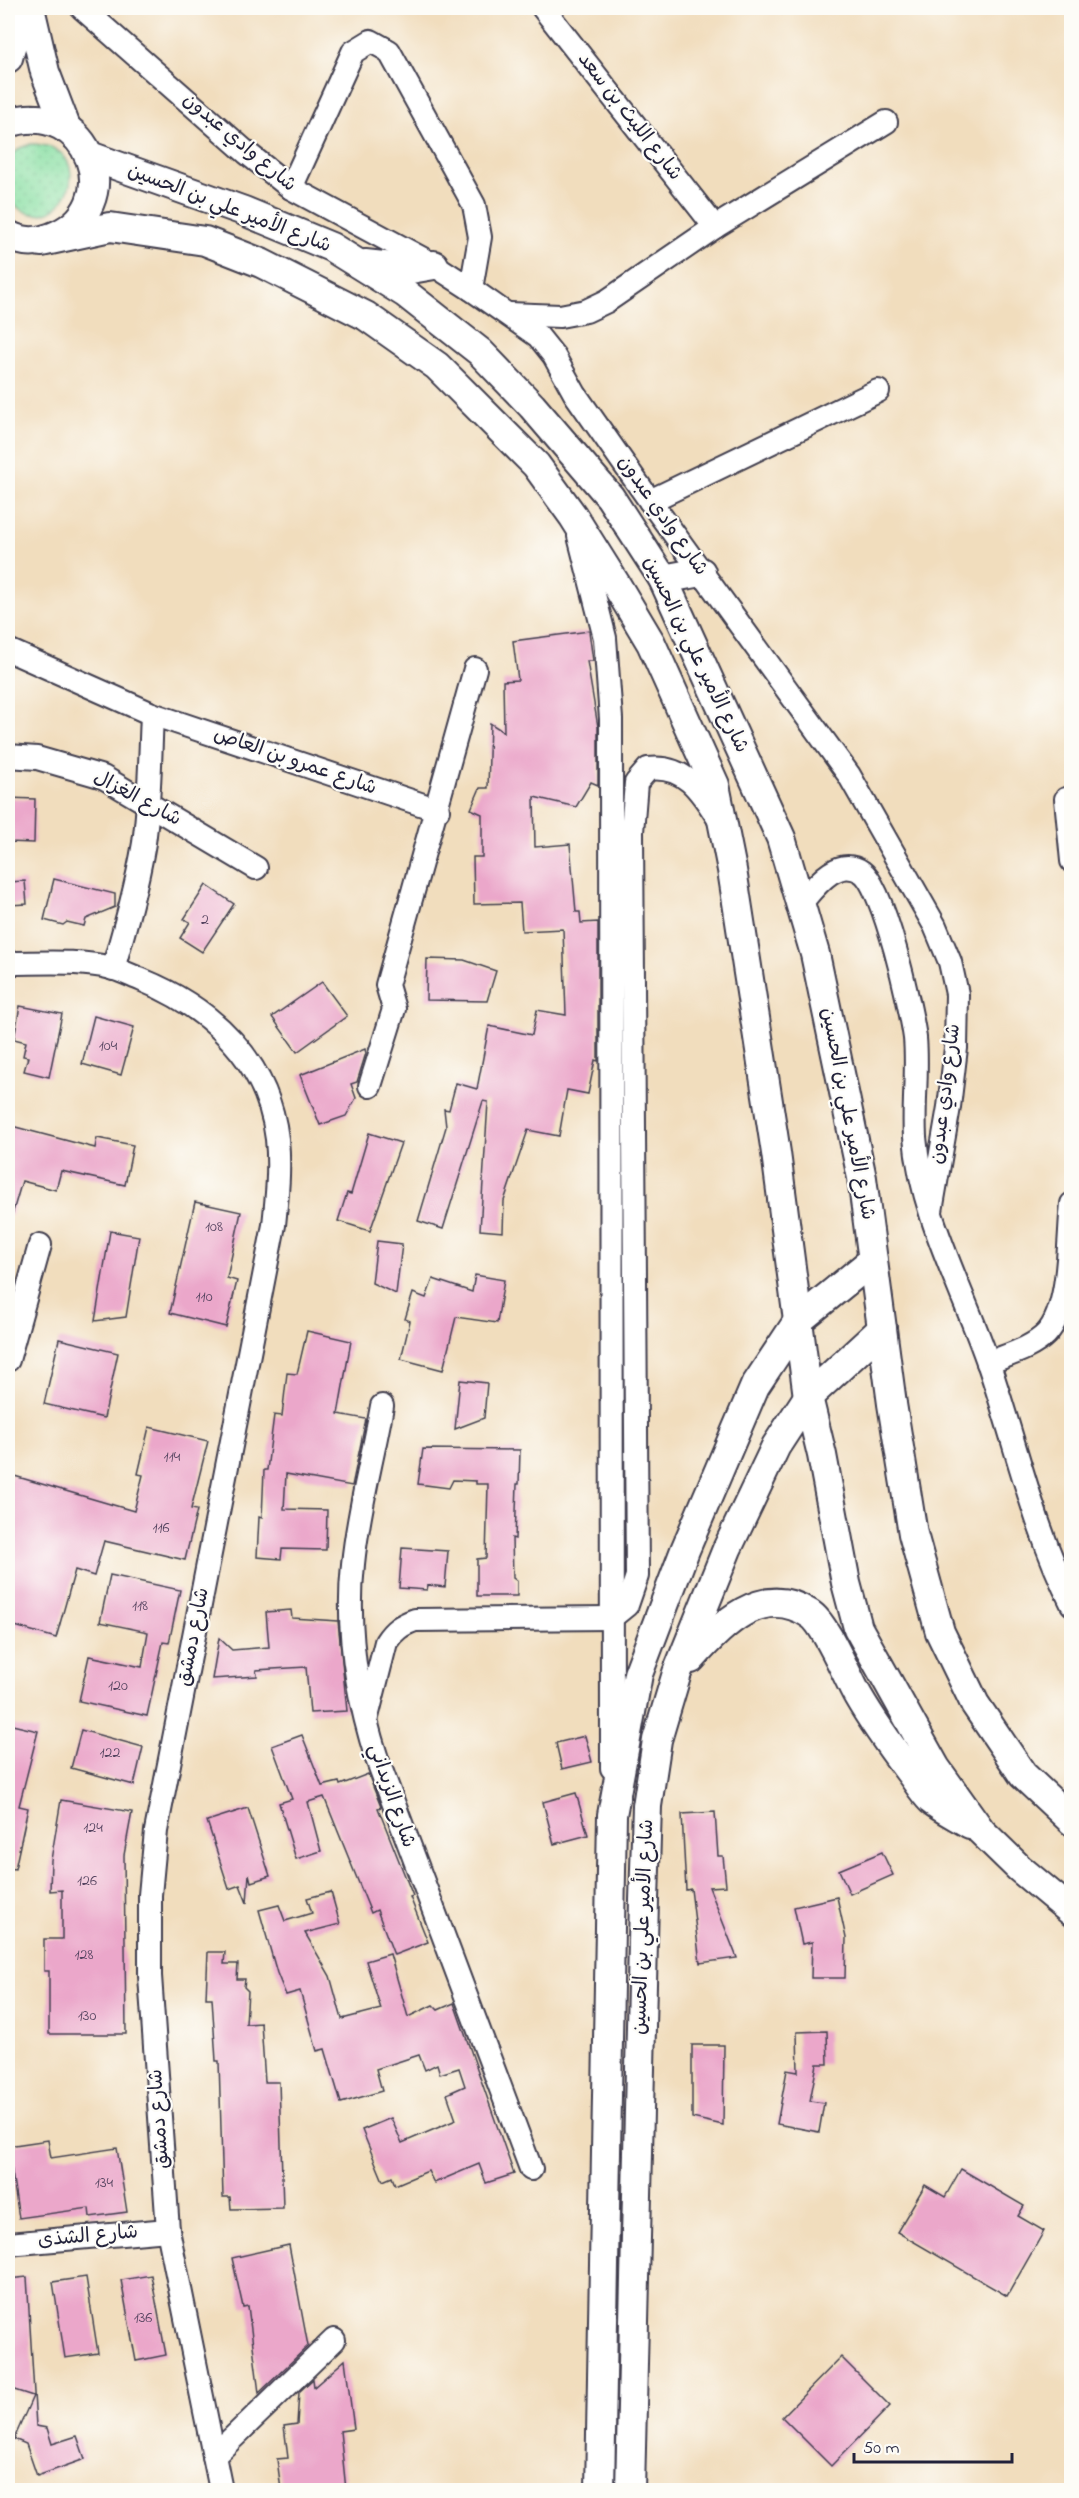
<svg xmlns="http://www.w3.org/2000/svg" width="1079" height="2498" font-family="'Indie Flower','Playpen Sans Arabic',sans-serif">
<style>
.grass{fill:url(#grass-dots);stroke:#54806f;stroke-width:1.5}
.building{fill:#eba7ca}
.lines{fill:none;stroke-linecap:round;stroke-linejoin:round}
.minor-casing{stroke:#413e4e;stroke-width:26}
.major-casing{stroke:#413e4e;stroke-width:32}
.minor{stroke:#fff;stroke-width:22}
.major{stroke:#fff;stroke-width:28}
.labels{text-anchor:middle;dominant-baseline:central;stroke-width:4.5;stroke-linejoin:round;paint-order:stroke}
.number-label{font-size:16px;fill:#54435f}
.street-label{font-size:20px;fill:#22223b;stroke:#fdfcf7}
</style>
<defs>
<pattern id="grass-dots" width="8" height="8" patternUnits="userSpaceOnUse" patternTransform="scale(1.5)"><rect width="8" height="8" fill="#87dfa3"/><path d="M2 2h.1M6 6h.1" fill="none" stroke="#74bf8d" stroke-width="1.8" stroke-linecap="round"/></pattern>
</defs>
<rect width="100%" height="100%" fill="#fdfcf7"/>
<filter id="ink" filterUnits="userSpaceOnUse"><feTurbulence type="fractalNoise" baseFrequency=".0167" numOctaves="2"/><feDisplacementMap in="SourceGraphic" scale="12" xChannelSelector="R" yChannelSelector="G"/><feConvolveMatrix kernelMatrix="1 2 1 2 8 2 1 2 1" color-interpolation-filters="sRGB"/></filter>
<filter id="wash" filterUnits="userSpaceOnUse"><feTurbulence type="fractalNoise" baseFrequency=".008" numOctaves="4" result="noise"/><feDisplacementMap in="SourceGraphic" scale="24" xChannelSelector="R" yChannelSelector="G"/><feGaussianBlur stdDeviation="1.35" result="paint"/><feColorMatrix in="noise" values="0 0 0 0 0 0 0 0 0 0 0 0 0 0 0 0 0 1.4 0 .05"/><feComposite in="paint" operator="in"/></filter>
<g filter="url(#wash)">
<rect width="100%" height="100%" fill="#f1ddbd"/>
<path class="grass" d="M31,144c78,1 26,111 -23,54v-39l12,-11z"/>
<g id="blocks">
<g class="building">
<polygon points="589,631 593,661 587,661 598,727 598,785 591,782 576,807 534,797 535,847 570,844 576,912 580,912 581,923 598,922 598,1061 595,1060 588,1094 567,1090 559,1136 528,1130 504,1201 503,1232 480,1230 488,1102 483,1101 443,1229 418,1221 446,1127 444,1109 449,1110 456,1083 477,1089 489,1026 532,1035 537,1010 566,1015 563,929 522,931 520,903 474,904 473,857 482,857 482,814 471,809 480,788 488,788 490,723 504,732 503,681 518,680 513,641"/>
<polygon points="8,798 35,799 34,843 8,842"/>
<polygon points="54,879 115,894 115,907 86,919 84,926 67,922 63,925 44,920"/>
<polygon points="25,881 27,904 8,905 8,882"/>
<polygon points="206,885 234,904 202,952 180,938 190,922 184,919"/>
<polygon points="427,959 464,960 496,971 487,1001 426,1000"/>
<polygon points="322,982 347,1016 297,1052 272,1017"/>
<polygon points="20,1006 62,1014 49,1077 24,1071 28,1057 23,1056 26,1042 14,1039"/>
<polygon points="94,1016 134,1027 121,1075 82,1064"/>
<polygon points="365,1049 366,1053 357,1082 351,1084 356,1098 346,1116 320,1125 300,1075"/>
<polygon points="8,1125 95,1148 97,1138 133,1145 125,1185 61,1171 56,1190 22,1181 12,1215 8,1215"/>
<polygon points="369,1133 401,1143 370,1231 338,1221 347,1193 351,1194"/>
<polygon points="195,1202 241,1212 227,1278 237,1281 226,1327 170,1313"/>
<polygon points="110,1231 139,1236 126,1317 95,1321"/>
<polygon points="377,1241 402,1244 396,1294 372,1283"/>
<polygon points="475,1275 504,1280 497,1323 456,1317 443,1370 401,1359 410,1321 405,1319 413,1293 426,1298 433,1279 472,1292"/>
<polygon points="307,1331 351,1341 338,1414 366,1419 352,1486 286,1474 284,1509 327,1510 326,1550 282,1549 281,1559 257,1557 259,1517 262,1518 264,1470 267,1470 274,1415 282,1416 287,1373 297,1374"/>
<polygon points="59,1339 118,1353 104,1418 44,1404"/>
<polygon points="460,1380 487,1383 484,1418 455,1429"/>
<polygon points="149,1427 208,1441 191,1509 197,1510 185,1560 104,1541 94,1576 75,1570 56,1638 8,1624 8,1488 11,1475 134,1511 143,1475 138,1474"/>
<polygon points="423,1449 520,1450 519,1484 517,1484 515,1539 512,1538 513,1578 517,1581 517,1596 477,1596 477,1559 486,1558 488,1484 476,1484 476,1481 453,1480 449,1488 418,1484"/>
<polygon points="402,1548 448,1551 445,1587 428,1585 427,1590 399,1588"/>
<polygon points="110,1575 180,1590 169,1643 163,1642 147,1716 79,1701 89,1656 142,1667 148,1632 100,1622"/>
<polygon points="291,1610 292,1618 338,1621 347,1711 310,1713 306,1667 256,1670 257,1676 212,1679 219,1638 232,1650 269,1647 266,1612"/>
<polygon points="8,1724 38,1731 19,1806 28,1808 15,1869 8,1868"/>
<polygon points="81,1730 143,1747 134,1785 71,1768"/>
<polygon points="302,1735 322,1786 339,1782 340,1785 368,1774 381,1807 378,1808 413,1896 410,1897 428,1942 394,1955 377,1910 371,1913 324,1797 308,1802 321,1851 296,1859 279,1803 292,1799 272,1746"/>
<polygon points="585,1736 592,1762 562,1769 556,1743"/>
<polygon points="576,1793 588,1835 554,1844 543,1802"/>
<polygon points="61,1800 132,1812 124,1855 126,2034 49,2034 49,1971 44,1971 44,1939 62,1939 62,1890 50,1891 51,1860"/>
<polygon points="248,1808 270,1876 251,1882 249,1874 247,1903 240,1885 229,1889 207,1821"/>
<polygon points="715,1812 718,1856 723,1856 726,1886 709,1887 737,1958 700,1963 691,1889 686,1890 682,1814"/>
<polygon points="882,1852 893,1875 850,1894 839,1870"/>
<polygon points="331,1892 340,1924 305,1933 330,1976 342,2019 381,2009 366,1961 390,1954 408,2017 433,2005 438,2010 454,2003 514,2174 486,2183 479,2164 434,2183 428,2171 395,2185 392,2177 383,2181 362,2130 391,2118 402,2143 456,2120 447,2094 465,2086 459,2068 440,2074 437,2064 425,2070 419,2055 376,2069 382,2091 341,2103 325,2049 317,2051 300,1991 286,1995 277,1973 259,1910 279,1905 285,1921 312,1913 307,1898"/>
<polygon points="837,1897 846,1938 845,1978 811,1978 812,1942 802,1944 794,1907"/>
<polygon points="208,1952 225,1952 224,1964 238,1964 237,1979 245,1979 244,1987 248,1991 246,2024 261,2023 265,2082 279,2082 283,2208 231,2209 230,2197 223,2197 219,2061 216,2061 212,1998 206,1998"/>
<polygon points="827,2031 828,2064 817,2064 810,2101 824,2103 819,2132 777,2124 787,2070 798,2072 797,2032"/>
<polygon points="692,2045 724,2045 723,2125 692,2118"/>
<polygon points="48,2140 51,2158 117,2148 127,2212 90,2217 89,2208 19,2218 8,2146"/>
<polygon points="961,2169 1024,2206 1018,2216 1044,2231 1007,2296 897,2232 925,2185 945,2197"/>
<polygon points="289,2245 308,2346 259,2393 248,2306 243,2307 232,2258"/>
<polygon points="151,2275 166,2355 136,2361 121,2280"/>
<polygon points="27,2277 36,2426 47,2428 52,2444 77,2436 85,2459 37,2476 26,2444 14,2439 33,2396 8,2388 8,2279"/>
<polygon points="86,2277 98,2353 65,2358 53,2282"/>
<polygon points="841,2357 890,2406 831,2466 782,2417"/>
<polygon points="345,2360 354,2429 340,2431 346,2490 281,2490 277,2459 288,2458 284,2426 297,2424 299,2392 313,2379 314,2387"/>
</g>
</g>
</g>
<g filter="url(#ink)">
<use href="#blocks" fill-opacity="0" stroke="#413e4e" stroke-width="1.5"/>
<g class="lines">
<g class="minor-casing">
<g id="minor">
<polyline points="82,8 247,153 291,188 434,265 471,289 538,336 554,356 575,394 650,501 849,775 935,926 950,962 957,994 956,1048 949,1107 931,1211"/>
<polyline points="543,8 715,227"/>
<polyline points="291,188 353,52 371,41 389,51 474,205 480,237 471,289"/>
<polyline points="509,314 560,316 586,311 607,301 715,227 886,122"/>
<polyline points="650,501 878,391"/>
<polyline points="579,536 605,638 611,719 612,1768"/>
<polyline points="8,650 152,714 438,810"/>
<polyline points="8,756 37,758 103,777 256,868"/>
<polyline points="1066,799 1072,861"/>
<path d="M800,904c14,-16 37,-49 62,-32 22,15 49,136 53,166 3,33 -2,66 0,99 6,79 49,154 74,228 27,79 45,164 83,239"/>
<path d="M8,963c34,0 70,-3 104,5 10,3 20,8 30,12 69,28 126,81 135,159 3,29 0,57 -3,86l-118,606 -6,64v81l18,254 53,260"/>
<path d="M113,969c12,-42 24,-84 31,-126 6,-43 6,-86 8,-129"/>
<polyline points="370,1086 394,1009 387,985 475,669"/>
<polyline points="8,1360 40,1245"/>
<path d="M988,1363c19,-8 43,-14 58,-29 25,-26 22,-96 26,-130"/>
<path d="M382,1406c-9,52 -24,105 -29,158 -7,66 4,133 24,195l154,410"/>
<path d="M611,1618l16,-13 10,-29 -5,-744 4,-49 12,-14c36,-5 53,22 70,49"/>
<path d="M367,1717l19,-75c8,-12 15,-17 29,-22l196,-2"/>
<polyline points="8,2244 168,2230"/>
<polyline points="214,2456 334,2340"/>
</g>
</g>
<g class="major-casing">
<g id="major">
<polyline points="30,8 45,72 66,127"/>
<polyline points="8,58 22,8"/>
<path d="M8,123c82,-27 122,85 44,114 -15,6 -30,6 -44,-2"/>
<polyline points="90,156 244,211 331,247 405,293 480,352 532,406 610,497 663,579 781,838 815,954 862,1178 892,1404 913,1534 940,1632 975,1704 1023,1775 1072,1821"/>
<polyline points="41,242 110,227 205,241 261,263 366,316 437,366 536,465 573,516 617,586 651,643 715,785 732,870 776,1153 808,1397 822,1455 846,1583 858,1628 936,1768 981,1831 1019,1868 1072,1912"/>
<polyline points="365,264 411,269 434,265"/>
<polyline points="663,579 701,572"/>
<path d="M691,1659c30,-34 71,-77 119,-45 16,10 37,63 48,82 15,26 33,51 51,75 7,9 14,21 22,29 11,9 26,16 39,24"/>
<polyline points="600,2490 612,1815 638,1674 685,1550 755,1386 798,1321 873,1260"/>
<polyline points="630,2490 644,1900 647,1806 657,1740 677,1673 727,1549 776,1446 808,1397 882,1329"/>
</g>
</g>
<use href="#minor" class="minor"/>
<use href="#major" class="major"/>
</g>
</g>
<g class="labels">
<g class="number-label">
<text x="205" y="920">2</text>
<text x="108" y="1046">104</text>
<text x="214" y="1227">108</text>
<text x="204" y="1297">110</text>
<text x="172" y="1457">114</text>
<text x="161" y="1528">116</text>
<text x="140" y="1606">118</text>
<text x="118" y="1686">120</text>
<text x="110" y="1753">122</text>
<text x="93" y="1828">124</text>
<text x="87" y="1881">126</text>
<text x="84" y="1955">128</text>
<text x="87" y="2016">130</text>
<text x="104" y="2183">134</text>
<text x="143" y="2318">136</text>
</g>
<g class="street-label">
<text transform="translate(629 117) rotate(52)">شارع الليث بن سعد</text>
<text transform="translate(239 143) rotate(40)">شارع وادي عبدون</text>
<text transform="translate(229 209) rotate(21)">شارع الأمير علي بن الحسين</text>
<text transform="translate(662 516) rotate(55)">شارع وادي عبدون</text>
<text transform="translate(695 655) rotate(64)">شارع الأمير علي بن الحسين</text>
<text transform="translate(295 762) rotate(19)">شارع عمرو بن العاص</text>
<text transform="translate(137 799) rotate(28)">شارع الغزال</text>
<text transform="translate(946 1094) rotate(-83)">شارع وادي عبدون</text>
<text transform="translate(847 1114) rotate(79)">شارع الأمير علي بن الحسين</text>
<text transform="translate(194 1637) rotate(-79)">شارع دمشق</text>
<text transform="translate(391 1796) rotate(71)">شارع الزبداني</text>
<text transform="translate(644 1927) rotate(-88)">شارع الأمير علي بن الحسين</text>
<text transform="translate(160 2119) rotate(-94)">شارع دمشق</text>
<text transform="translate(88 2237) rotate(-5)">شارع الشذى</text>
</g>
</g>
<rect width="1079" height="2498" fill="none" stroke="#fdfcf7" stroke-width="30"/>
<path d="M854 2453v9h158v-9" fill="none" stroke="#22223b" stroke-width="3"/>
<text x="863" y="2453" font-size="18" fill="#22223b" stroke="#fdfcf7" stroke-width="4.5" paint-order="stroke">50 m</text>
</svg>
